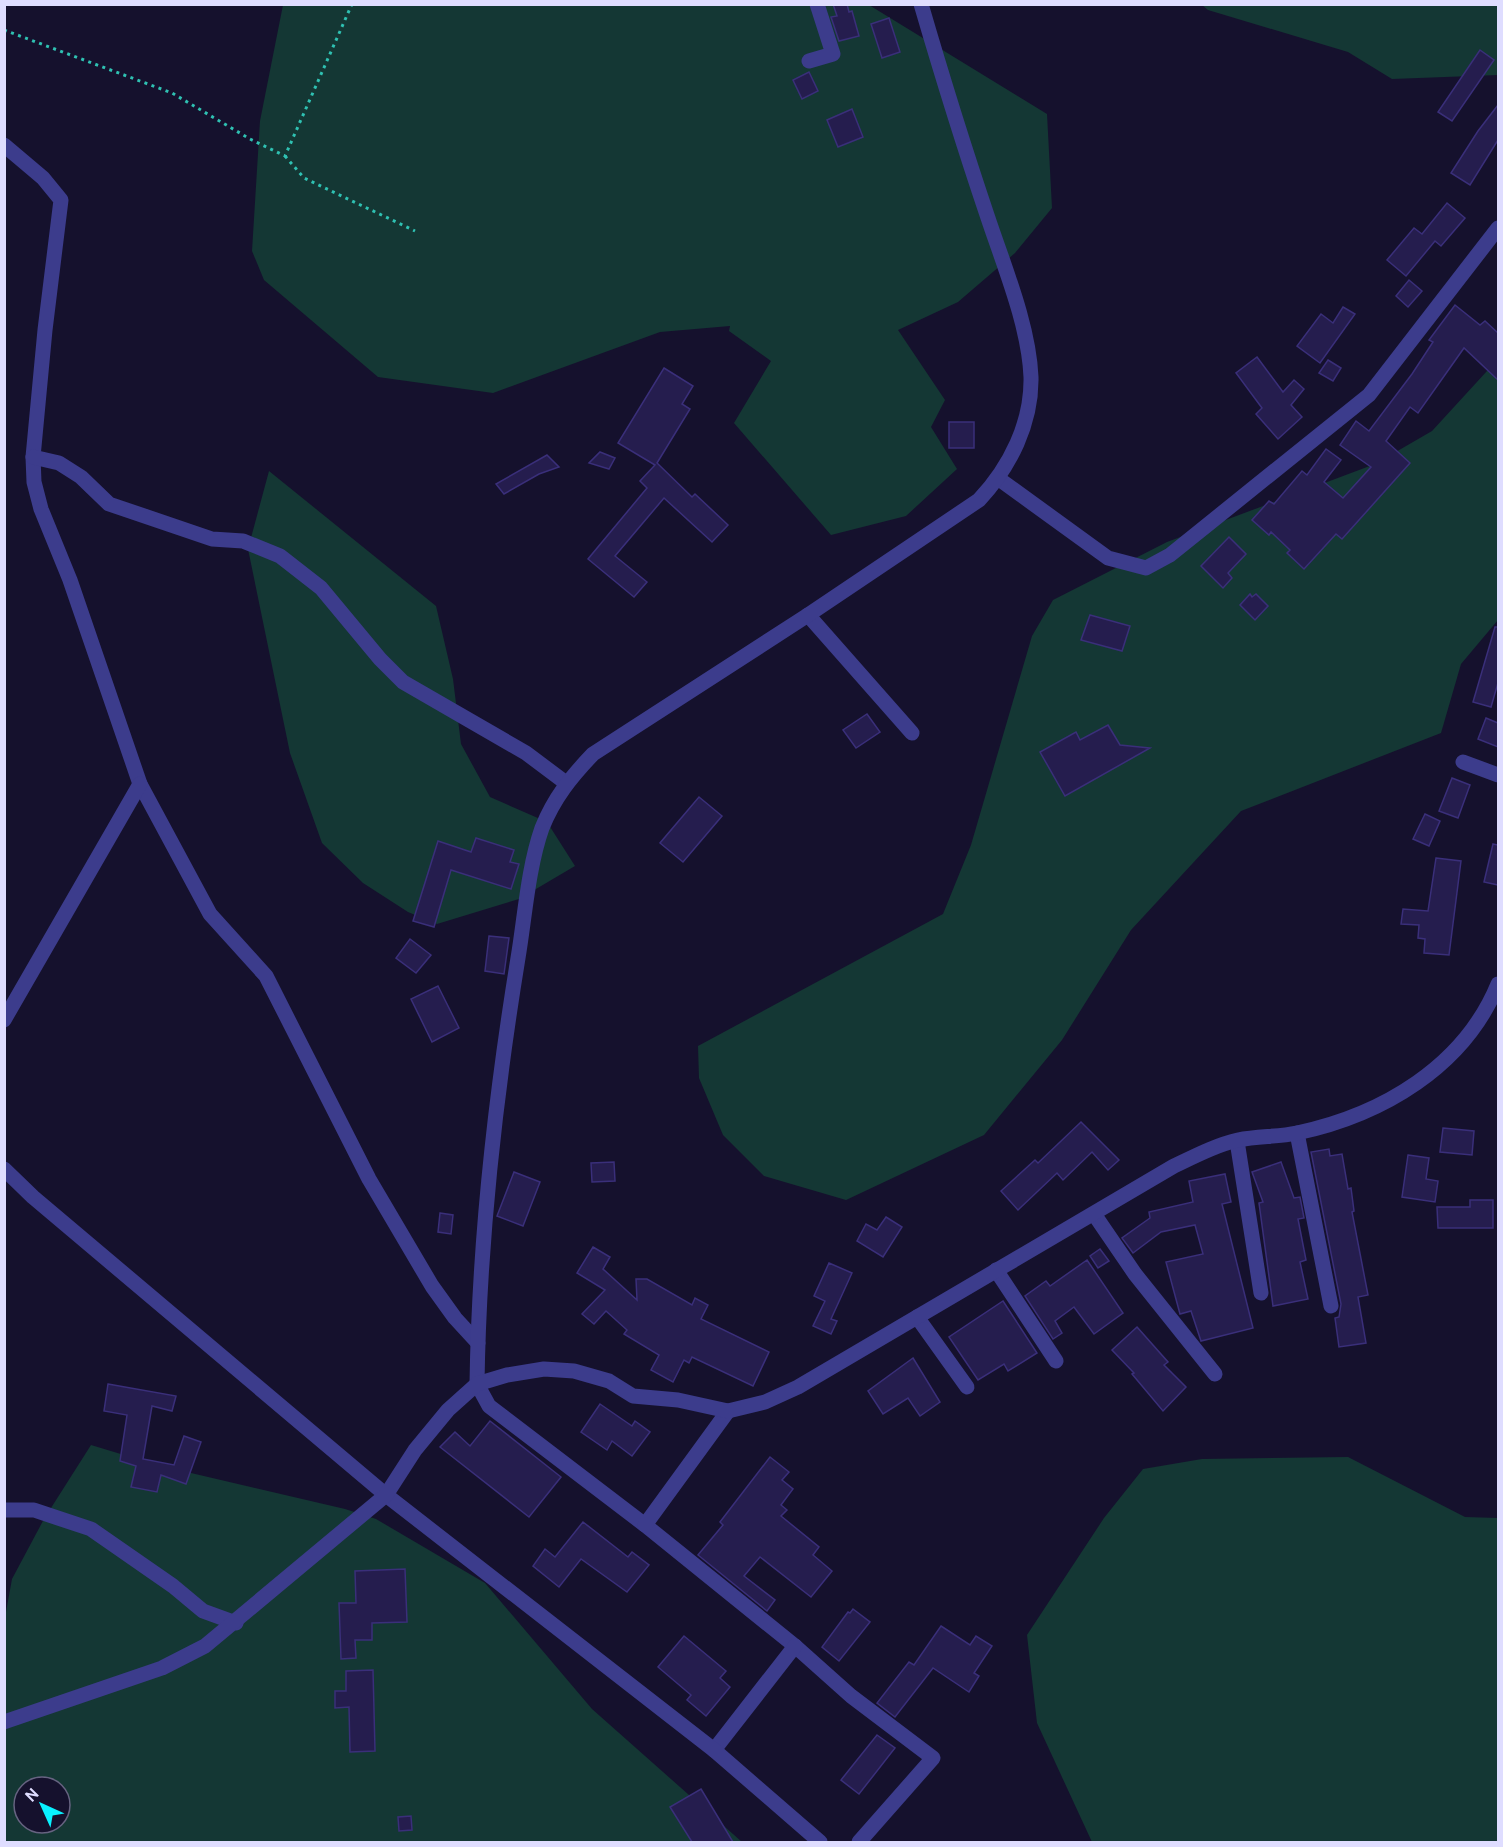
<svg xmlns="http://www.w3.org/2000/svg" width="1503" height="1847" font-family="Cabin,sans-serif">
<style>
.green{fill:#143734;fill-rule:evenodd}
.building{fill:#251d4e;stroke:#3a2f7a;stroke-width:1.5}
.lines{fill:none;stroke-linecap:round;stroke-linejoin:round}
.path{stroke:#2fc1b2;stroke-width:3;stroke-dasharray:3 4.5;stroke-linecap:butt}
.minor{stroke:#3c3c8c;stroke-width:15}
.tertiary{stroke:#3c3c8c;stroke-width:15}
</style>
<rect width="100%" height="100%" fill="#15112d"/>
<g class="green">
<polygon points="283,5 869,5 1047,114 1052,208 1015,253 958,302 898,330 945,400 931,427 957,469 906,516 831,535 734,423 771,361 729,331 730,326 660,332 493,393 378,377 264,280 252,251 260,121"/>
<polygon points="1202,5 1498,5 1498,75 1392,79 1348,52 1208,10"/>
<polygon points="1498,359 1498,620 1461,664 1441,733 1241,811 1131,930 1062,1040 984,1135 846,1200 764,1176 723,1135 699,1078 698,1046 943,914 971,845 1032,636 1053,600 1167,542 1375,464 1432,431"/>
<polygon points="269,471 436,606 453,679 461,744 490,797 547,822 575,866 519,899 437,924 408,912 363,883 322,843 290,753 248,549"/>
<path d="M91,1445l66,20 188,44 31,10 109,64 107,126 150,133h-737l-1,-219 8,-44 32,-60zM24,1787h36v36h-36z"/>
<polygon points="1348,1457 1465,1517 1498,1518 1498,1842 1092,1842 1037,1723 1027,1635 1104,1518 1143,1469 1202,1459"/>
</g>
<g class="building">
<polygon points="833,4 847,4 849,12 852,11 859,36 839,41 831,17 837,16"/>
<polygon points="889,18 900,52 882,58 871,24"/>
<polygon points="1480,50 1494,60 1452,121 1438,112"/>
<polygon points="809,72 818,91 802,99 793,80"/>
<polygon points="1498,105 1498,140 1470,185 1451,173 1478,131"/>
<polygon points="852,109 863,137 838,147 827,120"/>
<polygon points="1447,203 1465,218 1441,246 1435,241 1406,276 1387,260 1414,228 1422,234"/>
<polygon points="1409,280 1422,291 1408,307 1396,296"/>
<polygon points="1455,305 1480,325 1485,321 1498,333 1498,380 1464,348 1418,413 1410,407 1386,441 1410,463 1342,539 1336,534 1304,569 1287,553 1290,550 1271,532 1269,535 1252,520 1269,501 1274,504 1302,471 1307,475 1326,449 1341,460 1324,482 1343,498 1371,467 1340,445 1356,421 1369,431 1412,374 1433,342 1429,340"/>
<polygon points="1343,307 1355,314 1320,363 1297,346 1321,314 1333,323"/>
<polygon points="1257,357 1283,392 1294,380 1304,389 1291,405 1302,417 1278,439 1256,414 1262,408 1236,373"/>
<polygon points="1328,360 1341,368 1333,381 1319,373"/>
<polygon points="664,368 693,386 682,404 690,409 657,463 692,497 695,494 728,525 712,542 664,498 615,556 647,582 634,597 588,559 647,488 640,481 655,465 618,443"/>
<rect x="949" y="422" width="25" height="26"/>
<polygon points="600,452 615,458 609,469 589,463"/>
<polygon points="547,455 559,467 539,474 504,494 496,484"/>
<polygon points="1229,537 1246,554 1228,573 1232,578 1223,588 1201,566"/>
<polygon points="1250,594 1252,597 1256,594 1268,606 1255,620 1240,605"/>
<polygon points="1090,615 1130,626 1122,651 1081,640"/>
<polygon points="1495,627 1498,627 1498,683 1491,707 1473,702"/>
<polygon points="867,714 880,732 856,748 843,730"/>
<polygon points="1486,718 1498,723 1498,747 1478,739"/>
<polygon points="1108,725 1120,745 1150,748 1065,796 1040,752 1076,732 1080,740"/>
<polygon points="1452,778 1470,785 1458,818 1439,811"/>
<polygon points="699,797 722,816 683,862 660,843"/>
<polygon points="1425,814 1440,821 1429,846 1413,839"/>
<polygon points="476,838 514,850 510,862 519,864 511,889 451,870 434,927 413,921 438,841 471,852"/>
<polygon points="1493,844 1498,845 1498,885 1484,882"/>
<polygon points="1436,858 1461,861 1449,955 1424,953 1425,939 1418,938 1419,925 1401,924 1403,909 1428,911"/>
<polygon points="489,936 509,938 504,974 485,971"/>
<polygon points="410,939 431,955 416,973 396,958"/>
<polygon points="438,986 459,1028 432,1042 411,999"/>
<polygon points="1081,1122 1119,1160 1108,1170 1092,1152 1063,1180 1057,1173 1018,1210 1001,1191 1035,1160 1038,1163"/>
<polygon points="1443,1128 1474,1131 1472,1155 1440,1152"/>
<polygon points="1329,1149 1330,1156 1342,1154 1348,1189 1351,1188 1354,1211 1352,1212 1368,1295 1358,1297 1366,1343 1339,1347 1335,1318 1339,1317 1341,1304 1311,1152"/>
<polygon points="1408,1155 1429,1158 1426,1179 1438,1181 1435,1202 1402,1197"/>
<polygon points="614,1162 615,1181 592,1182 591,1163"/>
<polygon points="1281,1162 1294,1198 1300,1197 1304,1218 1298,1219 1306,1260 1300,1262 1308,1299 1273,1306 1259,1203 1263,1202 1252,1172"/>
<polygon points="514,1172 540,1182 523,1226 497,1216"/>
<polygon points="1225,1174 1231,1202 1222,1204 1253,1328 1201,1341 1191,1311 1180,1314 1166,1262 1203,1254 1195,1225 1161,1232 1133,1253 1122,1238 1150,1218 1149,1212 1193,1202 1189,1181"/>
<polygon points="1470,1200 1493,1200 1493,1228 1438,1228 1437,1207 1470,1207"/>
<polygon points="440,1213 453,1215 451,1234 438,1232"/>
<polygon points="886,1217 902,1227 883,1257 857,1241 866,1224 877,1230"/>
<polygon points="593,1247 610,1257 603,1269 637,1300 636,1279 647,1279 692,1305 695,1298 708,1305 701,1319 769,1352 753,1386 692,1357 689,1363 684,1360 673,1382 651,1370 659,1355 624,1334 627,1330 606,1311 594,1324 582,1314 605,1290 577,1273"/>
<polygon points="1100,1249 1109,1261 1098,1268 1090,1256"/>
<polygon points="1087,1260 1123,1313 1094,1334 1074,1307 1055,1321 1062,1333 1053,1339 1025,1296 1046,1281 1050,1286"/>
<polygon points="829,1263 852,1273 831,1319 837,1321 831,1334 813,1326 825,1301 814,1296"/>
<polygon points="1003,1301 1037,1353 1008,1371 1004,1364 978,1380 949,1337"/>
<polygon points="1137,1327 1168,1362 1164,1365 1186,1387 1163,1411 1132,1374 1134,1373 1112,1350"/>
<polygon points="913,1358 940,1402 920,1416 908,1398 883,1414 868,1391"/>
<polygon points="108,1384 176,1396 172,1411 152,1406 143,1459 174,1465 184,1436 201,1442 186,1484 161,1475 157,1492 131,1487 136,1466 120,1461 127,1415 104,1411"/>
<polygon points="600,1404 632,1426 635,1421 650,1432 632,1456 612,1441 607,1450 581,1432"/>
<polygon points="490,1421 561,1477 529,1517 440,1447 455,1432 470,1446"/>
<polygon points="770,1457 789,1472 782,1480 793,1489 781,1505 787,1510 781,1516 819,1547 813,1555 832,1571 811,1597 760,1557 744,1576 775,1600 767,1611 698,1555 723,1525 720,1522"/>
<polygon points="583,1522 628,1557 632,1552 649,1565 627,1592 581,1559 559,1587 533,1566 545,1549 555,1557"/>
<polygon points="405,1569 407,1622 372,1623 372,1640 355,1640 356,1658 341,1659 339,1603 356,1603 355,1571"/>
<polygon points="853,1609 870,1622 839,1661 822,1647 848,1612 850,1613"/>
<polygon points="941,1626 970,1645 976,1636 992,1646 974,1673 979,1676 969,1692 933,1668 895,1717 877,1703 909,1662 914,1665"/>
<polygon points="684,1636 726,1671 720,1678 730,1687 706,1716 687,1700 691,1695 658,1667"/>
<polygon points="373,1670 375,1751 350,1752 349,1707 335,1708 335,1691 346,1691 346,1671"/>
<polygon points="877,1735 895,1748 859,1794 841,1780"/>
<polygon points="701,1789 733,1842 692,1842 670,1807"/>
<polygon points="411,1816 412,1830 399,1831 398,1817"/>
</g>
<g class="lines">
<g class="path">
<polyline points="4,30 172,93 250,139 285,156 352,4"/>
<polyline points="285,156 304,178 415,231"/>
</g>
<g class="minor">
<polyline points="809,61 833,54 817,4"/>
<polyline points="4,145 43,178 61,200 45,330 33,457 34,482 41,509 70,580 140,784 210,914 266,976 369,1179 432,1286 455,1318 478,1343"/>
<polyline points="33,457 59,463 81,477 109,504 212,539 243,541 280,556 321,588 380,659 403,682 526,753 566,783"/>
<polyline points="999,479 1108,558 1146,568 1170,555 1369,395 1498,228"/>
<polyline points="808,615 912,733"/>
<polyline points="1463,762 1498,775"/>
<polyline points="4,1020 140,784"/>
<polyline points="1297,1133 1331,1306"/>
<polyline points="1237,1141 1261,1293"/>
<polyline points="1094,1214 1135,1274 1215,1374"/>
<polyline points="996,1270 1056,1361"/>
<polyline points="917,1317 967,1387"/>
<polyline points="477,1384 489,1406 645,1525 795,1646 851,1696 933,1758 859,1842"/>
<polyline points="4,1510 34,1510 91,1529 173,1586 203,1611 236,1623"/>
<polyline points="645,1525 728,1411"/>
<polyline points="714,1750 795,1646"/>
</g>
<g class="tertiary">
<polyline points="4,1169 33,1197 386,1495 714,1750 820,1842"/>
<path d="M477,1384c2,-142 18,-285 41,-426 7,-42 10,-90 24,-130 12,-30 29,-51 51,-74l215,-139 171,-115c31,-33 53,-77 52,-123 -2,-51 -27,-111 -43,-159 -24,-71 -46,-142 -67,-214"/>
<path d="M4,1722l158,-54 43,-22 181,-151 29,-45 33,-40 29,-26 30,-9 37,-6 30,2 35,10 24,15 45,4 50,11 37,-9 33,-15 376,-221c21,-10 42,-21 64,-26 20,-4 40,-3 59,-7 85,-18 167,-66 201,-149"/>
</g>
</g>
<rect width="1503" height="1847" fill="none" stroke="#dfddff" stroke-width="12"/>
<g transform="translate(42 1805) rotate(315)"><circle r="28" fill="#15112d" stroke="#666381" stroke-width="1.5"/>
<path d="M0-4.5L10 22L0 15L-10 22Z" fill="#09f1ff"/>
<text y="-9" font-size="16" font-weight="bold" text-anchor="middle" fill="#dfddff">N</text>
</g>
</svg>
